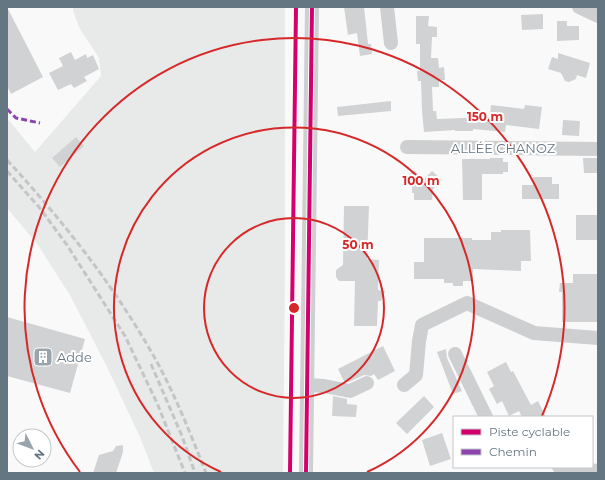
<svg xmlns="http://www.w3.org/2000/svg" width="605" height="480" font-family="Montserrat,sans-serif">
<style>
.built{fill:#e8e9e9}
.building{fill:#d0d2d3}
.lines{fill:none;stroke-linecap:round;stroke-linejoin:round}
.minor{stroke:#cecfd0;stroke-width:14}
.rail{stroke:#c3c5c6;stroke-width:3;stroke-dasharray:6 3;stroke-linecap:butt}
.quiet{stroke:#8e44ad;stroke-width:3;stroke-dasharray:6 3;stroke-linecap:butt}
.cycleway-casing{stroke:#fff;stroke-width:6}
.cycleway{stroke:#d6006c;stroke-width:4}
.ring{fill:none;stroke:#d62828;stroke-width:2}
.labels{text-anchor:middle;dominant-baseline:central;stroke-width:4;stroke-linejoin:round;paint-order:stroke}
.street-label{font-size:13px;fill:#657683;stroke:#fff}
.poi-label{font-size:13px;fill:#657683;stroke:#fff;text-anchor:start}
.centre{fill:#d62828;stroke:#fff;stroke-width:2}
.ring-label{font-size:12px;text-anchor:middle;font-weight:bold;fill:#d62828;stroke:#fff;stroke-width:4;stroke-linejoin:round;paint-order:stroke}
</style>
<rect width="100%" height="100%" fill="#f9f9f9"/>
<polygon class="built" points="73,7 285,7 285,265 283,473 154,473 140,437 107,367 71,297 38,245 7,208 7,118 35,152 101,76 99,58 80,29 73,11"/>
<g class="building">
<polygon points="7,7 43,77 11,94 7,86"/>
<polygon points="344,7 364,7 368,44 371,44 372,54 360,56 357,33 348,35"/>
<polygon points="543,14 543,29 522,30 521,15"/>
<polygon points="416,16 429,16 428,26 437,27 437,37 432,37 431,58 438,58 439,68 444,67 445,80 439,80 439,87 432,87 433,111 436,111 437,119 490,117 491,105 524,109 525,105 542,107 539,129 506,125 505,132 473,129 473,131 455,131 455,130 424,132 422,111 421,81 418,81 417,71 420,71 420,44 416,44"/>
<polygon points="557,21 567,21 567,26 579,26 579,40 557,41"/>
<polygon points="71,52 75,60 86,54 87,58 93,55 99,69 84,77 87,81 74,88 71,84 58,90 49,73 63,66 59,58"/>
<polygon points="558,53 590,63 586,78 577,75 576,79 569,82 565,81 561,73 548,69 552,57 558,59"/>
<polygon points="391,101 391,111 338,116 337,107"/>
<polygon points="563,120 580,121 579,136 562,135"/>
<polygon points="76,137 84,146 60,167 52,158"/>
<polygon points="490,158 503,158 503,162 508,162 508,172 503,172 503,174 482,174 482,200 463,200 462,159 490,159"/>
<polygon points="583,158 598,158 598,173 584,173"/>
<polygon points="414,170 423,180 432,171 442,180 433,189 432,200 414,200 414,193 412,193 412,187 404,179"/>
<polygon points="533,177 552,177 552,184 559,184 559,199 522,199 522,185 533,185"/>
<polygon points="344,206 369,206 367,259 379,260 378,290 385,291 381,301 378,301 377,326 354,326 355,281 339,281 336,277 336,270 343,265"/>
<rect x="576" y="215" width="22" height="25"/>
<polygon points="501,230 530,230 531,261 521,261 521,271 473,269 473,281 463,281 463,286 453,286 453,283 444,283 444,279 414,279 414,262 424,262 424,238 472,238 472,240 491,240 491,232 501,232"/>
<polygon points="573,274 598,274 598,322 562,322 562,292 559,292 560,283 573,283"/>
<polygon points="7,317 85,339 70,393 7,376"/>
<polygon points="383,346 395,371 378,380 374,374 371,376 364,375 349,382 344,381 338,369"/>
<polygon points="446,349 447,358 462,391 453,394 437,352"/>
<polygon points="506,362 511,372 513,371 531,405 538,401 546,417 522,417 519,411 509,416 502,401 497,404 489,389 494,386 487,372"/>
<polygon points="333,396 347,399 347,404 357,405 356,417 332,416"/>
<polygon points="424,396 434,407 407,434 396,423"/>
<polygon points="442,433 451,459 430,466 422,440"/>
<polygon points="123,445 123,452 116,473 93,473 99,455 113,451 116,446"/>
</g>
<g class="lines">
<g class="minor">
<polyline points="387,7 391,43"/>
<polyline points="579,7 598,16"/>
<polyline points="407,147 598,149"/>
<polyline points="455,354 486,417"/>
<polyline points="307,385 324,386 350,391 367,383"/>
<polyline points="404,385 416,375 419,341 422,325 467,303 534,333 598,338"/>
<polyline points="559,467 598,471"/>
<polyline points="306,473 312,7"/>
</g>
<g class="rail">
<path d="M7,160c57,62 109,128 150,202 19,35 34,73 49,111"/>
<polyline points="7,171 39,207 67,245 125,336 157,403 185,473"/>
<polyline points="151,364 182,436 195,473"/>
</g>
<polyline class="quiet" points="7,109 16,118 40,123"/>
<g class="cycleway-casing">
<g id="cycleway">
<polyline points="290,473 296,7"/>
<polyline points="306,473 312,7"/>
</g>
</g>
<use href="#cycleway" class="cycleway"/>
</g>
<g class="ring">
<circle cx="294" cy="308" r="90"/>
<path d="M221 472A180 180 0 1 1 367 472"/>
<path d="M80 472A270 270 0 1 1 542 416"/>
</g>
<defs>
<g id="building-square" transform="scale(1)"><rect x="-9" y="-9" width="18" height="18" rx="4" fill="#99a4ac" stroke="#fff"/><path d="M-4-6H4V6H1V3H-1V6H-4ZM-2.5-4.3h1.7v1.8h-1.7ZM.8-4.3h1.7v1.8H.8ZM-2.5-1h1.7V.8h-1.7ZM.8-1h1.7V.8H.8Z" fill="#fff"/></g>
</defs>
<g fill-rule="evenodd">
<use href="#building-square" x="43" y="357"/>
</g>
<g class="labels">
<g class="street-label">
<text x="503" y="148">ALLÉE CHANOZ</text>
</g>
<g class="poi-label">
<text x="57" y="357">Adde</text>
</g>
</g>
<circle cx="294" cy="308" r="6" class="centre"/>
<g class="ring-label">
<text x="485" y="121">150 m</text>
<text x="421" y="185">100 m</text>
<text x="358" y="249">50 m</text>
</g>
<rect width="605" height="480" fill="none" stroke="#657683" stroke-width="16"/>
<rect x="453" y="416" width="140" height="52" fill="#ffffff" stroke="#c1c8cd"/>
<rect x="461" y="429" width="20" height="6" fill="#d6006c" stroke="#c1c8cd"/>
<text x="489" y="436" font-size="12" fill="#657683">Piste cyclable</text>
<rect x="461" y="449" width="20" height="6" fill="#8e44ad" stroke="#c1c8cd"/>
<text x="489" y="456" font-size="12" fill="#657683">Chemin</text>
<g transform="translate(32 448) rotate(132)"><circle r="19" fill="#ffffff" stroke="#c1c8cd"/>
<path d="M0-3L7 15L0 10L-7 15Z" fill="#99a4ac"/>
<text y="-6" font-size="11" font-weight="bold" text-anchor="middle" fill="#657683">N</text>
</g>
</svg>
